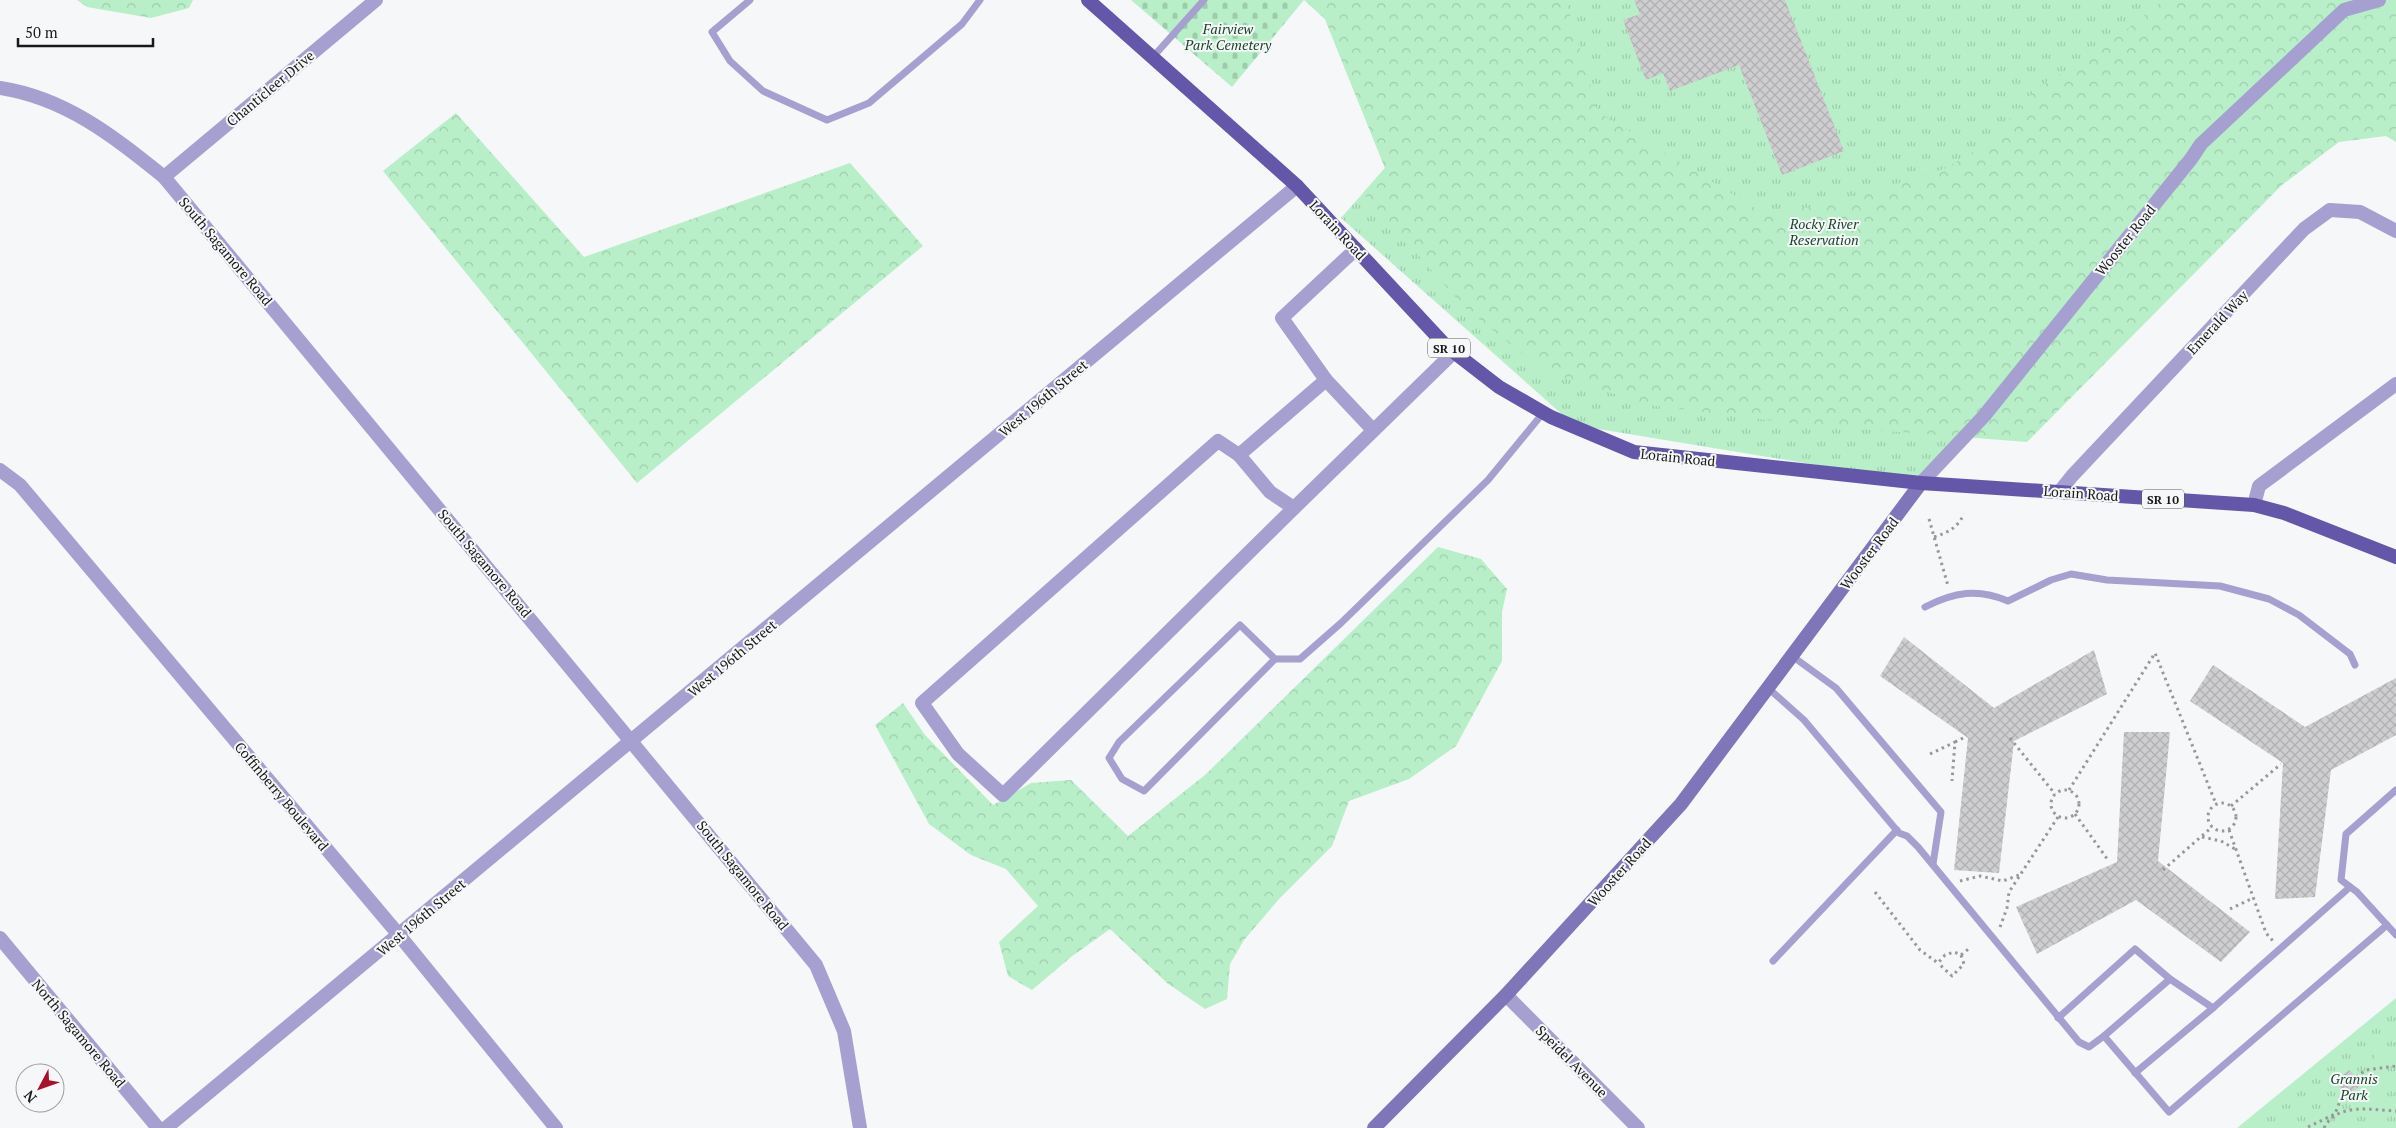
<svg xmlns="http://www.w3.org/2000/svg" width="2396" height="1128" font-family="'PT Serif',serif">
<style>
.grass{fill:url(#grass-tufts)}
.forest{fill:url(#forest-crowns)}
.cemetery{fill:url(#cemetery-stones)}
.garden{fill:#b8efc8}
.building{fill:url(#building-cross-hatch)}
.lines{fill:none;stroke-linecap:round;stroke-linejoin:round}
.path{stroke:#979899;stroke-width:3;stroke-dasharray:2.5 4;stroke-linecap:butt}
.service{stroke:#a5a0cf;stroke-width:7}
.minor{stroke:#a5a0cf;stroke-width:14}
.tertiary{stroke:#a5a0cf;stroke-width:14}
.secondary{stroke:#7e76b9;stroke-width:14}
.primary{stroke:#6456a8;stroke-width:14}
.labels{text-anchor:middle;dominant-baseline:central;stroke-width:4;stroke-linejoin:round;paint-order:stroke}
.shield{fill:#f5f7f8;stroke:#5b5c5d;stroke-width:1}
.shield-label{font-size:12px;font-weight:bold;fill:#19191a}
.park-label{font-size:14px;font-style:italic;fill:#17462a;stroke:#f5f7f8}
.street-label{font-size:14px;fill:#19191a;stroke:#f5f7f8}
</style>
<defs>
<pattern id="grass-tufts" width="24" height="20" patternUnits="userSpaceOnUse" patternTransform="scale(1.25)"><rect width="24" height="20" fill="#b8efc8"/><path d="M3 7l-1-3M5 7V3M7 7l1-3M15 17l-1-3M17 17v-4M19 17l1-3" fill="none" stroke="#9eccab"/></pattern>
<pattern id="forest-crowns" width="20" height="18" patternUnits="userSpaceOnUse" patternTransform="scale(1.25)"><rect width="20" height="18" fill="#b8efc8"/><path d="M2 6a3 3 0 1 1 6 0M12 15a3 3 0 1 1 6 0" fill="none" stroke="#9eccab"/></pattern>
<pattern id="cemetery-stones" width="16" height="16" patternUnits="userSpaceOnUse" patternTransform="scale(1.25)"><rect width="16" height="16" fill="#b8efc8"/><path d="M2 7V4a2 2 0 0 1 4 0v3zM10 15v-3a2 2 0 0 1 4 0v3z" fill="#9eccab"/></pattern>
<pattern id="building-cross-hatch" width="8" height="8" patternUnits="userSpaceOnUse" patternTransform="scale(1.25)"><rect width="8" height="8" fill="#cecdcf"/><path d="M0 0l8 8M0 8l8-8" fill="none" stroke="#b0afb1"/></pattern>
</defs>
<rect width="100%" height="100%" fill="#f5f7f8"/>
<g class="grass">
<polygon points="1309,0 2396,0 2396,18 1920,482 1574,425 1341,218 1385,168 1325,19 1309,4"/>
<polygon points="2396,998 2396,1128 2237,1128"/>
</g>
<g class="forest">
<polygon points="77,0 193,0 189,8 151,18 87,7"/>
<polygon points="1304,0 1566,0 1598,112 1765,214 1840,202 1946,168 1991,141 2038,87 2097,53 2164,0 2351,0 2359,17 2396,8 2396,142 2386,136 2339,142 2282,185 2027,442 1797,424 1648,405 1544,371 1465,308 1363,193 1385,168 1325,19"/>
<polygon points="456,113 584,257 850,163 923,246 637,483 383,171"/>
<polygon points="1438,547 1481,559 1507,589 1502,612 1502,661 1456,746 1409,779 1349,801 1332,846 1279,899 1244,940 1230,964 1227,999 1205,1009 1167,983 1110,929 1071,957 1032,990 1008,976 999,942 1038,906 1006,869 971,855 929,824 875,725 903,703 925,735 993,805 1031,783 1071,780 1128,836 1205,775"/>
</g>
<polygon class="cemetery" points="1131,0 1304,0 1232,87"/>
<path class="garden" d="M2380,1043l5,4c3,10 -2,13 -2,23 -2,23 8,33 -2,58h-15l2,-20 7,-29 -1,-28z"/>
<g class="building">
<polygon points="1634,0 1785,0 1844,151 1782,175 1739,65 1670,91 1663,73 1646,80 1623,20 1640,14"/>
<polygon points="1904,637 1994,708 2094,650 2107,694 2014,741 1999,873 1954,870 1968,738 1880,676"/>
<polygon points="2213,665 2305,727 2396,678 2396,735 2331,770 2315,897 2275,899 2283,763 2190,701"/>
<polygon points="2124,732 2170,732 2158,861 2250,932 2221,962 2136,900 2037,954 2016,907 2117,862"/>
<polygon points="2349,1070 2362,1084 2348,1097 2335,1082"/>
</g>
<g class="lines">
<g class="path">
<polyline points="1929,519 1948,586"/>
<path d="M1934,537c15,-5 23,-9 30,-23"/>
<polyline points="2010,738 2055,794"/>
<polyline points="1955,742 1965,737"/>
<polyline points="1930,754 1955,742 1952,781"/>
<circle cx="2065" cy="804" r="14"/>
<polyline points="2069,790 2155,653 2216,804"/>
<circle cx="2222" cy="817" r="14"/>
<polyline points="2231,806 2281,764"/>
<polyline points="2075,814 2108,860"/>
<polyline points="2229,830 2266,933 2273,941"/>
<polyline points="2202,837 2221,841 2235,849"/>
<polyline points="2163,870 2212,827"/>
<polyline points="1960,881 1980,876 2003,881 2019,875"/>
<polyline points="1875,892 1920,950 1938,963 1945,955 1954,952 1961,955 1964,964 1952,976 1938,963"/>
<polyline points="2230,909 2253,898"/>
<polyline points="2000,927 2007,908 2009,892 2058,817"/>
<polyline points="1961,955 1971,947"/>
<polyline points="2356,1077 2366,1070 2396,1066"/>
<polyline points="2308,1127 2335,1114 2343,1093"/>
<path d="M2324,1128c13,-26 48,-18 72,-17"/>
</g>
<g class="service">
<polyline points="750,0 712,32 730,61 763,91 827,120 869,103 962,24 980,0"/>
<polyline points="1152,58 1204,0"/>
<path d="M1925,607c29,-15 53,-19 83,-6l43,-21 20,-6 36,6 113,6 49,13 30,16 51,39 5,11"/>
<polyline points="1792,656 1836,688 1941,812 1933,864"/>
<polyline points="1275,659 1240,625 1119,742 1109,758 1122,779 1144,791 1275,659 1300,659 1341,623 1488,480 1543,413"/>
<polyline points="1768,688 1804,720 1899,833 1907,836 1918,847 2079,1042 2089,1047 2104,1036"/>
<polyline points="2396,790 2346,834 2341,880 2357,892 2396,935"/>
<polyline points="2350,887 2213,1008 2170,979 2104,1036 2169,1112 2387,925"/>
<polyline points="1773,961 1897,830"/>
<polyline points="2058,1018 2135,949 2170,979"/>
<polyline points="2135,1073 2213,1008"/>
</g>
<g class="minor">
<path d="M0,88c66,10 114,49 164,89l652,788 28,66 16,97"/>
<polyline points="164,177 376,0"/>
<polyline points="1326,380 1282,318 1356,249"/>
<polyline points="1373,430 1326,380 1239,455 1270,492 1294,508 1454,352"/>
<polyline points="1239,455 1218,441 922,703 958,754 1003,795 1294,508"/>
<polyline points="0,470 20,485 399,935 556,1128"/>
<polyline points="2060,491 2072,476 2304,229 2330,210 2360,212 2396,231"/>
<polyline points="2254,505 2259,486 2396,384"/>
<polyline points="0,938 158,1128"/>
<polyline points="1506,995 1638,1128"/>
<polyline points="166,1128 1297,186"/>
</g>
<polyline class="tertiary" points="1921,483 1984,416 2191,159 2201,144 2344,10 2379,0"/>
<polyline class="secondary" points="1374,1128 1506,995 1681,804 1921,483"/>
<polyline class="primary" points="1088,0 1297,186 1446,346 1499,387 1551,417 1634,452 1921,483 2254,505 2284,513 2396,557"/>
</g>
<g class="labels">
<g class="shield">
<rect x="1428" y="338.5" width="42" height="19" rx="4"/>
<rect x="2142" y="489.5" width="42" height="19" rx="4"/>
</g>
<g class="shield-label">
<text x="1449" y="348">SR 10</text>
<text x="2163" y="499">SR 10</text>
</g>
<g class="park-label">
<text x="1228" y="28">Fairview<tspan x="1228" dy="16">Park Cemetery</tspan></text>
<text x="1824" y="223">Rocky River<tspan x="1824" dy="16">Reservation</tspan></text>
<text x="2354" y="1078">Grannis<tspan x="2354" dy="16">Park</tspan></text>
</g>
<g class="street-label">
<text transform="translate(270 88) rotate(-40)">Chanticleer Drive</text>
<text transform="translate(1338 230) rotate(47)">Lorain Road</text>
<text transform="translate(2125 240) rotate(-51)">Wooster Road</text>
<text transform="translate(226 251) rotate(50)">South Sagamore Road</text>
<text transform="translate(2217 322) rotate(-47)">Emerald Way</text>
<text transform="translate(1043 398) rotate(-40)">West 196th Street</text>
<text transform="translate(1678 457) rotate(6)">Lorain Road</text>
<text transform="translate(2081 493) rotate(4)">Lorain Road</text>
<text transform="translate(1869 553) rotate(-53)">Wooster Road</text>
<text transform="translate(485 563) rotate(50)">South Sagamore Road</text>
<text transform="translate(732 658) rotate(-40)">West 196th Street</text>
<text transform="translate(282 796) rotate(50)">Coffinberry Boulevard</text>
<text transform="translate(1619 872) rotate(-48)">Wooster Road</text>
<text transform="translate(743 875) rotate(51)">South Sagamore Road</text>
<text transform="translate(421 917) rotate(-40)">West 196th Street</text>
<text transform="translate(79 1033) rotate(50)">North Sagamore Road</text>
<text transform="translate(1572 1061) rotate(45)">Speidel Avenue</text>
</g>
</g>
<g transform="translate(40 1088) rotate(229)"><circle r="24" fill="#f5f7f8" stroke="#9d9e9f"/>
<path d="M0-4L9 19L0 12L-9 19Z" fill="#a8102c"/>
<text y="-8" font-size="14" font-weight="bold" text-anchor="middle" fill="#19191a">N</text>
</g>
<path d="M18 38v8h135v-8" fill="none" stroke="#19191a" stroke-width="2.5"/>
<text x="25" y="38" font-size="15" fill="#19191a" stroke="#f5f7f8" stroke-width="4" paint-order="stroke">50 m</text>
</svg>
